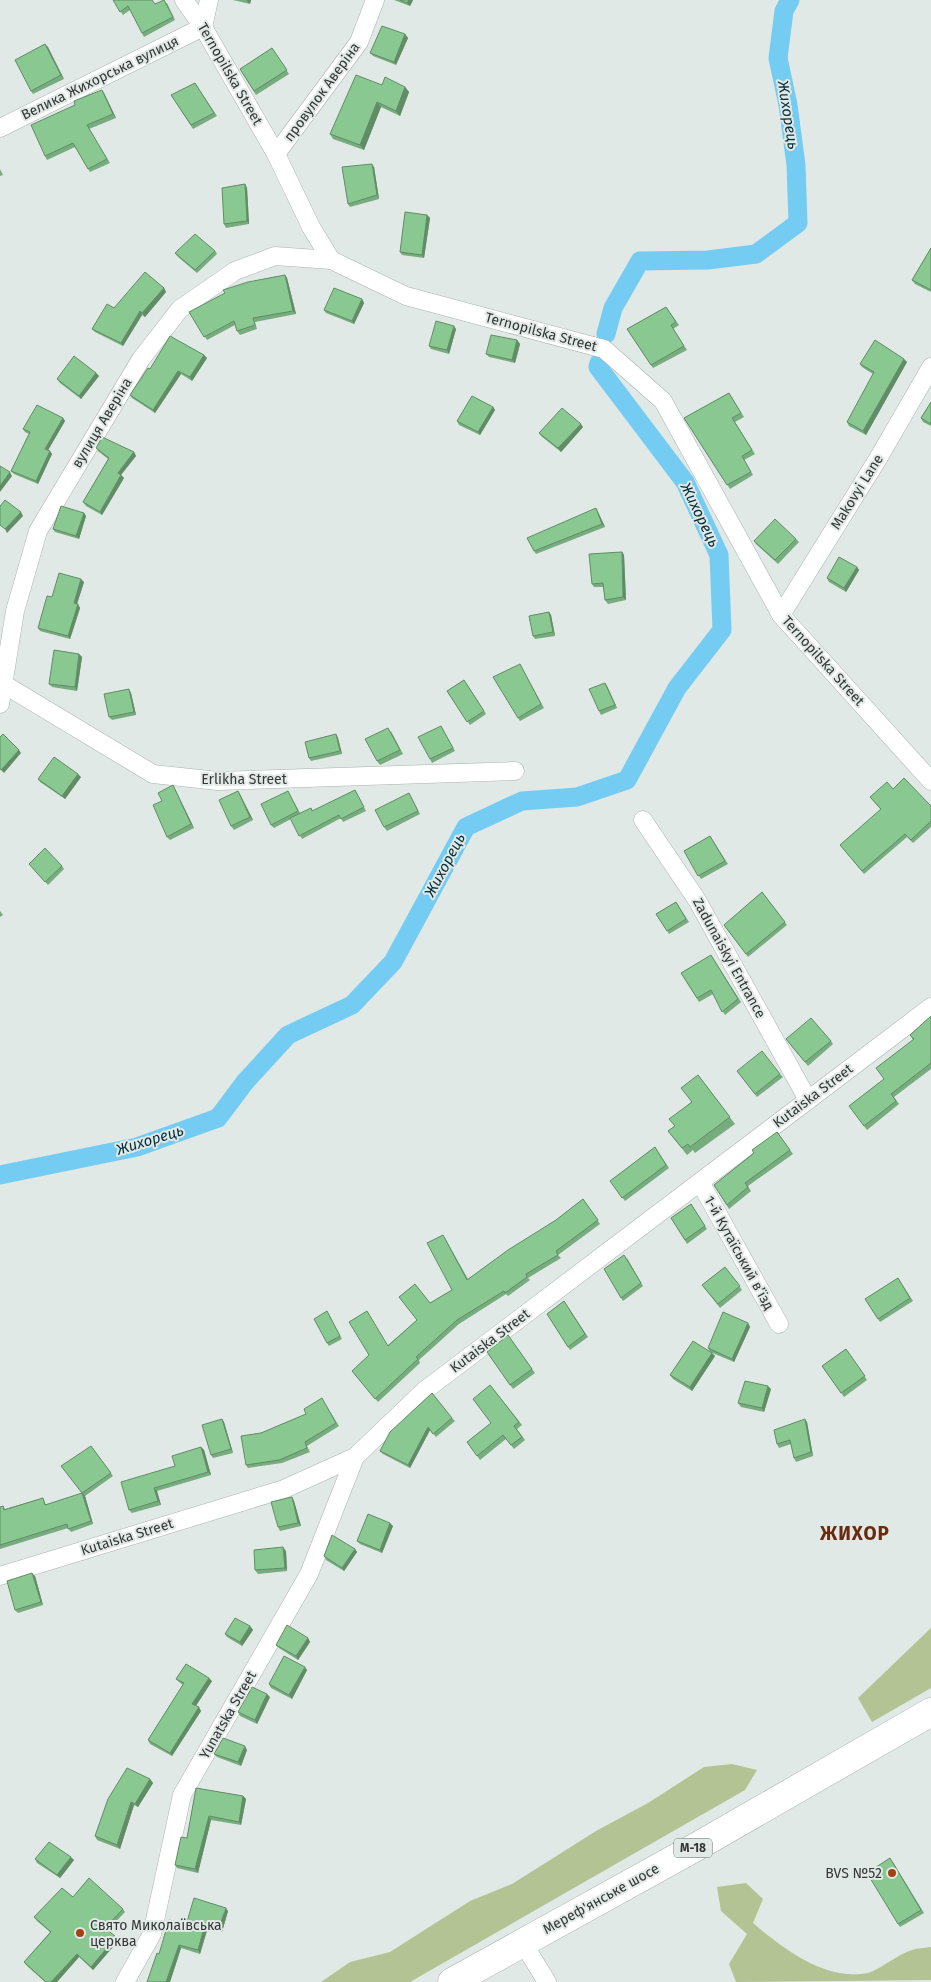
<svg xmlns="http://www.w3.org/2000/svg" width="931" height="1982" font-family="'Fira Sans',sans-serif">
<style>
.green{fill:#b4c394}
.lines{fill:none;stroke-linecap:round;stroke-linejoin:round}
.canal{stroke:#75ccf2;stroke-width:19}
.street-casing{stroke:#aab2af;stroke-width:19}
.highway-casing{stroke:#aab2af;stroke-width:29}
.street{stroke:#fff;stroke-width:18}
.highway{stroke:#fff;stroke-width:28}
.wall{fill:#77ac7e}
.shaded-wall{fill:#618c66}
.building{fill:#8ac892;stroke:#618c66}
.poi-dot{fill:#a54110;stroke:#e1e9e6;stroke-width:2}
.labels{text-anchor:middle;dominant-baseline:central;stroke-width:4;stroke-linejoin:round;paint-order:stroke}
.shield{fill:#e1e9e6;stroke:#686c6b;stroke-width:1}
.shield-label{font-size:12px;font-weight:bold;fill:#343736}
.street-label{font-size:14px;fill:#343736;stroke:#e1e9e6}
.poi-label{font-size:14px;fill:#343736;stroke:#e1e9e6;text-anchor:end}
.water-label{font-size:15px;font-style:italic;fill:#032e3d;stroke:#e1e9e6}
.district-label{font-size:19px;font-weight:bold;letter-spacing:1px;fill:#6a2a0e;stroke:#e1e9e6}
</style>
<rect width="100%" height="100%" fill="#e1e9e6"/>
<g class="green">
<polygon points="931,1628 931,1688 872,1722 858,1698"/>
<polygon points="732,1764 757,1770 745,1790 410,1982 321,1982 350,1962 390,1952 470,1901 512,1884 596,1831 648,1803 704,1767"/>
<path d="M746,1883l17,16 -10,24c29,25 73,59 115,50 15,-5 28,-18 44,-23 6,-2 13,-2 19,-3v33l-195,2 -7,-18 18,-30 -26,-23 -4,-24z"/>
</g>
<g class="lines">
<g class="canal">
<polyline points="606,334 613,308 640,261 708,260 756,254 798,223 796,165 788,105 778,58 784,11 790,0"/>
<polyline points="0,1175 137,1147 218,1118 245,1082 288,1035 352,1005 393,962 466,827 522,801 577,797 627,780 677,688 722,630 719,555 685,482 598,367 599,363"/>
</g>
<g class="street-casing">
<g id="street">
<polyline points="184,0 203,27 276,154 311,227 331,260 406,296 604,349 663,401 781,615 931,781"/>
<polyline points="0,128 203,27 209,0"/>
<polyline points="276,154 359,42 375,0"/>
<polyline points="781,615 879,457 931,367"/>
<polyline points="0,682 153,774 218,781 515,771"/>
<polyline points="0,704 15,611 38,531 141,359 180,309 235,271 275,256 331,260"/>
<polyline points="643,820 697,900 808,1100"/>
<polyline points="700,1182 779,1324"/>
<polyline points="0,1576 284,1489 355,1457 424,1391 931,1007"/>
<polyline points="523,1943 547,1982"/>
<polyline points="125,1982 152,1934 182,1795 309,1574 355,1457"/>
</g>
</g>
<g class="highway-casing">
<polyline id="highway" points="452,1982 696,1847 931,1712"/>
</g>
<use href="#street" class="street"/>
<use href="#highway" class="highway"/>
</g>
<g class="wall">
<polygon points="113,0 156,4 167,3 175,20 144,37 130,10 123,15"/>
<polygon points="233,0 251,0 250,4"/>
<polygon points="394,0 413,0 410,6"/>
<polygon points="405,34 408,38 396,65 373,56 370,53"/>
<polygon points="45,44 64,79 33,94 31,91"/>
<polygon points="272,48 289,74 256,95 240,69"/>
<polygon points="195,83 217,116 193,129 171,95"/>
<polygon points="382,85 405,87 409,92 400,116 381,107 364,150 333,139 330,134"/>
<polygon points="104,93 116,118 89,129 110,163 90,172 75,147 47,160 45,156"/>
<polygon points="374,167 379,199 350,207 348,204"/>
<polygon points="0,169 3,175 0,176"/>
<polygon points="245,184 247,188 249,224 226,228 224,224"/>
<polygon points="427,215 430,218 424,258 402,255 400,252"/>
<polygon points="931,248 931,292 915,284 912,280"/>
<polygon points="215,251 217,254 197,273 177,256 175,253"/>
<polygon points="285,275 287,278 296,314 255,322 257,329 240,335 237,331 235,325 207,340 189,312"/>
<polygon points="164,288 166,292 145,317 142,315 123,346 95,332 92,329 114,308"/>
<polygon points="362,299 364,303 354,324 326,313 324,310"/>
<polygon points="666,307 679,325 673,329 687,350 653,368 627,329"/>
<polygon points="456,329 449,354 431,349 429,346"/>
<polygon points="517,340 520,344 515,363 489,357 486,354"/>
<polygon points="204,355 207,358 192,381 181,374 155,413 132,398 130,395 150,369"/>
<polygon points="907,362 866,435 849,426 847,422 873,374 862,367 860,364"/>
<polygon points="96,373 99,376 81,399 60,383 57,379"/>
<polygon points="729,393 744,417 735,422 755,454 744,460 753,475 730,489 684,418"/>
<polygon points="931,402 931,426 923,422 921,418"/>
<polygon points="493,407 495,410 480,435 459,425 457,421"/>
<polygon points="63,418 65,421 48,450 52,454 38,484 14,474 11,471 29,434 25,432 23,429"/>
<polygon points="583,427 561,452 541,436 539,433"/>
<polygon points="96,448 134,452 136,456 121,475 124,478 102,515 86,506 83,502 108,459 98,451"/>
<polygon points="596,508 598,512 605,527 536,554 534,551"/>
<polygon points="84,513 86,516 79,539 55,532 53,529"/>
<polygon points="796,539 799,542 778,564 756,544 754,541"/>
<polygon points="622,552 624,555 626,600 608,604 605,600 603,587 594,587 592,584"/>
<polygon points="857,567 859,570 846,592 829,582 827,578"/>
<polygon points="84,582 77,604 80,608 70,639 40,631 38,628 52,597"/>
<polygon points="549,612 551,615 555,636 535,639 533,636"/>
<polygon points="79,654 82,657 77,691 52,687 49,684"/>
<polygon points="520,664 544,708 520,721 518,718"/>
<polygon points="464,680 486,714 470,725 447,691"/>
<polygon points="607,686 617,708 601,715 599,711"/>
<polygon points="131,693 136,715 112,720 109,717"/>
<polygon points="441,726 455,751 432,763 430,759"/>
<polygon points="391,731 403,754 380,765 377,761"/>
<polygon points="336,734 338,738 342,754 311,761 309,758"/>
<polygon points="81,777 65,799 40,782 38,779"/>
<polygon points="175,789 194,828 170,840 167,837 162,801"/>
<polygon points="893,789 931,806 931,827 913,843 907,837 864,874 840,845 881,810 870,797"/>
<polygon points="355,790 366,811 343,822 341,818 302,839 291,819 274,828 271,825 288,791 300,813 311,808 313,811"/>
<polygon points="238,791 253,820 234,830 231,826"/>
<polygon points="409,793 420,814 387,831 384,827"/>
<polygon points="710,836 728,864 701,879 684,851"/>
<polygon points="29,864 62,866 64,869 48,885"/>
<polygon points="762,892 787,925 748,957 724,925"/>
<polygon points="676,902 689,922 669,934 656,914"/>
<polygon points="0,911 3,915 0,917"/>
<polygon points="711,955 741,1002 725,1015 713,994 699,1002 681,973"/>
<polygon points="931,1016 931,1069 894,1097 899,1104 867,1130 849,1106 884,1079 913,1040 910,1035"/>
<polygon points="831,1041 833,1044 808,1066 788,1042"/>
<polygon points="737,1071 780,1074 783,1077 757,1097"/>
<polygon points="698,1075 735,1124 695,1153 693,1150 687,1155 668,1131 675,1126 691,1102"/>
<polygon points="777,1132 793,1154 748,1186 751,1191 729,1209 714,1185 754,1153"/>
<polygon points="655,1147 669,1168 625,1201 610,1181"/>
<polygon points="583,1199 600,1224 558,1255 561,1258 528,1278 530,1280 508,1296 506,1294 459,1324 419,1360 420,1363 378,1402 352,1371 369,1355 388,1345 417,1320 430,1303 452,1290 445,1238 468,1279 556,1220"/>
<polygon points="691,1204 707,1229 687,1244 671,1218"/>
<polygon points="627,1258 643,1286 623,1301 621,1298"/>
<polygon points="725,1267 742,1290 720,1308 702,1285"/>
<polygon points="898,1278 913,1301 880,1322 865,1299"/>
<polygon points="564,1301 588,1337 570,1350 547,1314"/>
<polygon points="327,1311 342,1339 329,1346 327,1343"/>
<polygon points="748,1323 750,1327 734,1362 710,1352 715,1356 692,1391 673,1379 670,1375 710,1352 708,1348"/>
<polygon points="508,1335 535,1373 513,1389 487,1352"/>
<polygon points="846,1349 867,1380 844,1397 822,1366"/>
<polygon points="490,1385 522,1425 517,1429 525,1440 514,1449 506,1439 480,1460 467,1442 491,1423"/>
<polygon points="771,1389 764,1412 741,1407 738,1403"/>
<polygon points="324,1402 339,1426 307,1446 310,1452 282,1463 248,1468 246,1465 261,1433 306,1414"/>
<polygon points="452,1418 455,1421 436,1437 430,1430 410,1468 383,1454 380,1451"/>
<polygon points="222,1419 224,1422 233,1453 213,1458 211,1455"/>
<polygon points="807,1422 813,1456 796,1462 794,1458 791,1444 779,1448 777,1444"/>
<polygon points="91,1446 113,1476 85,1496 93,1524 71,1532 68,1528 0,1549 0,1507 3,1506 5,1509 43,1498 46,1505 82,1493"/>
<polygon points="201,1447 204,1450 211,1475 157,1491 161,1505 132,1513 129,1510 175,1466"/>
<polygon points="292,1497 294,1501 301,1526 280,1531 278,1527"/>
<polygon points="393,1526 382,1553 360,1544 357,1541"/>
<polygon points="355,1549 357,1552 344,1571 326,1560 324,1556"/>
<polygon points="286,1551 287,1571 258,1574 255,1570"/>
<polygon points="35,1576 43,1605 18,1613 15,1610"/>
<polygon points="250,1626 253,1630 242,1646 227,1637 225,1634"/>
<polygon points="308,1638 310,1642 298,1660 279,1648 276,1645"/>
<polygon points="307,1670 292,1699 271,1688 269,1684"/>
<polygon points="176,1679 212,1681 196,1706 201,1711 172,1756 150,1744 148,1740 183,1685 179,1682"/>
<polygon points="270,1697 257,1724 240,1716 238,1712"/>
<polygon points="247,1750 241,1766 217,1757 214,1754"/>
<polygon points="150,1779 153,1783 138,1807 134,1805 120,1849 97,1840 95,1836"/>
<polygon points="196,1788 243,1796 246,1799 241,1825 211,1820 198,1873 177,1868 175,1865 187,1838"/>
<polygon points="35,1859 74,1860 60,1878 37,1863"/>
<polygon points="893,1862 924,1913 900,1927 898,1924"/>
<polygon points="73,1897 123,1909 125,1912 108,1930 118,1941 93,1970 79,1957 57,1982 45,1982 26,1965 24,1962 50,1932 37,1921 34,1917"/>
<polygon points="228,1911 222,1932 208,1927 200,1954 181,1948 170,1982 147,1982 186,1925"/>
</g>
<g class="shaded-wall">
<polygon points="247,0 251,0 250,4 247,1"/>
<polygon points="409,0 413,0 410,6 407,3"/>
<polygon points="405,34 408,38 396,65 394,62"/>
<polygon points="45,44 48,47 64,79 61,75"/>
<polygon points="405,87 409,92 400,116 396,111"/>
<polygon points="102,90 104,93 116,118 113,114"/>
<polygon points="377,102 381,107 364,150 360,145"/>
<polygon points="372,164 374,167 379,199 377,195"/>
<polygon points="245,184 247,188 249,224 247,221"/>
<polygon points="427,215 430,218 424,258 422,255"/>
<polygon points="285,275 287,278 296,314 293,311"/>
<polygon points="164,288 166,292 145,317 142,313"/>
<polygon points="362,299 364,303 354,324 352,321"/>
<polygon points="140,311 142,315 123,346 121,343"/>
<polygon points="454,326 456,329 449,354 447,350"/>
<polygon points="517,340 520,344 515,363 512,360"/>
<polygon points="204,355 207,358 192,381 190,377"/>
<polygon points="904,359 907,362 866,435 863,431"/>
<polygon points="178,371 181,374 155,413 153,410"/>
<polygon points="96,373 99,376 81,399 79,396"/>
<polygon points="493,407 495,410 480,435 478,432"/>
<polygon points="63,418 65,421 47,452 45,449"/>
<polygon points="581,424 583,427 561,452 558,448"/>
<polygon points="50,451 52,454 38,484 36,481"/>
<polygon points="134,452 136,456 120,476 118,473"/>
<polygon points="10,472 12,476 0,492 0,486"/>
<polygon points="121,475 124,478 102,515 100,512"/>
<polygon points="596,508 598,512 605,527 602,524"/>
<polygon points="21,512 23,516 7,533 5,529"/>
<polygon points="84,513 86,516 79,539 76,536"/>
<polygon points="622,552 624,555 626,600 623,597"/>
<polygon points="857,567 859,570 846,592 844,588"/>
<polygon points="81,579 84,582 76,607 74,603"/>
<polygon points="78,604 80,608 70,639 68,636"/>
<polygon points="549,612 551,615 555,636 553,632"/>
<polygon points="79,654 82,657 77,691 75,687"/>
<polygon points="605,683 607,686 617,708 615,705"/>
<polygon points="129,689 131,693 136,715 134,712"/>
<polygon points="336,734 338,738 342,754 340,751"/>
<polygon points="19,750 21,753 4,773 1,770"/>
<polygon points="78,774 81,777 65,799 62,796"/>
<polygon points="173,785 175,789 194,828 191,824"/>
<polygon points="238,791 240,794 253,820 250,817"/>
<polygon points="748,1323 750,1327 734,1362 732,1359"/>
<polygon points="712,1353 715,1356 692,1391 690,1387"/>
<polygon points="768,1386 771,1389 764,1412 762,1408"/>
<polygon points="222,1419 224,1422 233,1453 231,1449"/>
<polygon points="805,1419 807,1422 813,1456 811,1452"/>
<polygon points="428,1427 430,1430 410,1468 408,1465"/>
<polygon points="201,1447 204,1450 211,1475 208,1472"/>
<polygon points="154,1488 157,1491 161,1505 158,1501"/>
<polygon points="82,1493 85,1496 93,1524 91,1521"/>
<polygon points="292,1497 294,1501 301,1526 298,1523"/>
<polygon points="390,1523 393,1526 382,1553 380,1550"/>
<polygon points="283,1547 286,1551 287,1571 285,1568"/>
<polygon points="355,1549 357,1552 344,1571 342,1568"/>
<polygon points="32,1573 35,1576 43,1605 41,1602"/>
<polygon points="250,1626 253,1630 242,1646 240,1642"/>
<polygon points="308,1638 310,1642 298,1660 296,1656"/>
<polygon points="305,1667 307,1670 292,1699 289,1695"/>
<polygon points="209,1678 212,1681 195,1707 192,1704"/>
<polygon points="267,1694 270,1697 257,1724 255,1720"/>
<polygon points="199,1707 201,1711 172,1756 170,1753"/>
<polygon points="245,1746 247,1750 241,1766 238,1762"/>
<polygon points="150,1779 153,1783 138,1807 135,1804"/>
<polygon points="243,1796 246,1799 241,1825 239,1822"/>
<polygon points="131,1802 134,1805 120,1849 117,1845"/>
<polygon points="209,1816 211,1820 198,1873 195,1869"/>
<polygon points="71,1857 74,1860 60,1878 57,1875"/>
<polygon points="226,1908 228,1911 222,1932 219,1928"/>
<polygon points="205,1924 208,1927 200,1954 198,1950"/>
<polygon points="116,1937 118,1941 93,1970 91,1967"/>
<polygon points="179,1945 181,1948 170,1982 166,1982"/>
<polygon points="77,1954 79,1957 57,1982 51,1982"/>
</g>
<g class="building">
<polygon points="113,0 152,0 155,4 164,0 173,17 142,33 128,6 120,12"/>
<polygon points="400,0 409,0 407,3"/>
<polygon points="382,26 405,34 394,62 370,53"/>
<polygon points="45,44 61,75 31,91 15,60"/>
<polygon points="272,48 287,70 254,91 240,69"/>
<polygon points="356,75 382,85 385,77 405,87 396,111 377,102 360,145 330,134"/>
<polygon points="195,83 214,113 191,125 171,95"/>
<polygon points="102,90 113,114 87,125 107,159 88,169 73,143 45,156 31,125 75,105 74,101"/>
<polygon points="372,164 377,195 348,204 342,167"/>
<polygon points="245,184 247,221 224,224 222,188"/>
<polygon points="405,212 427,215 422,255 400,252"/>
<polygon points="195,234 215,251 195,270 175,253"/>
<polygon points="931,248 931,290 912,280"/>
<polygon points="145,272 164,288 142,313 140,311 121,343 92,329 107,304 114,308"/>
<polygon points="285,275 293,311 253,318 255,325 237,331 234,321 204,337 189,312 225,293 223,290 248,282"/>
<polygon points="334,288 362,299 352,321 324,310"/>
<polygon points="666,307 676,322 671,325 684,346 651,365 627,329"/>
<polygon points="436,321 454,326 447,350 429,346"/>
<polygon points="491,335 517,340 512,360 486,354"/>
<polygon points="170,336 204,355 190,377 178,371 153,410 130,395 148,368 150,369"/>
<polygon points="875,340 904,359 863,431 847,422 874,372 860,364"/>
<polygon points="74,356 96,373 79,396 57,379"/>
<polygon points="729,393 741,413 732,418 752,450 742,456 751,472 727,485 684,418"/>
<polygon points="472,396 493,407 478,432 457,421"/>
<polygon points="931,402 931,424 921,418"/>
<polygon points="37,405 63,418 45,449 50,451 36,481 11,471 30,432 23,429"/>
<polygon points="562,408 581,424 558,448 539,433"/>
<polygon points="102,437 134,452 118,473 121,475 100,512 83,502 109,458 96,448"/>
<polygon points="0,466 10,472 0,486"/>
<polygon points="5,500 21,512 5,529 0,525 0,506"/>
<polygon points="61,506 84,513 76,536 53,529"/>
<polygon points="596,508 602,524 534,551 527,538"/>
<polygon points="775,519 796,539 775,560 754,541"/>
<polygon points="622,552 623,597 605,600 603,583 592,584 589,554"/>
<polygon points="839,557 857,567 844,588 827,578"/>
<polygon points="59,573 81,579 74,603 78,604 68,636 38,628 47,596 52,597"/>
<polygon points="549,612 553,632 533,636 529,616"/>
<polygon points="54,650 79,654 75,687 49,684"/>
<polygon points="520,664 541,704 518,718 493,677"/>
<polygon points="464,680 484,711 467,722 447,691"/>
<polygon points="605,683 615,705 599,711 589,689"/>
<polygon points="129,689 134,712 109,717 104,694"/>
<polygon points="441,726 453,748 430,759 418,737"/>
<polygon points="388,728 400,750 377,761 365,739"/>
<polygon points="3,734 19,750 1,770 0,768 0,737"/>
<polygon points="336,734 340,751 309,758 305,742"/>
<polygon points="54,757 78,774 62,796 38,779"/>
<polygon points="904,778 931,806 931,821 911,840 905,834 862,871 840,845 881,809 870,797 887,782 893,789"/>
<polygon points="173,785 191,824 167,837 153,805 162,801 158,793"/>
<polygon points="355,790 364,807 341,819 339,815 299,836 290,818 311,808 312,811"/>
<polygon points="238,791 250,817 231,826 219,800"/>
<polygon points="288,791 298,811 271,825 261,804"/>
<polygon points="409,793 418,811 384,827 375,810"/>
<polygon points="710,836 725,861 698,876 684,851"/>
<polygon points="45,848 62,866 45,882 29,864"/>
<polygon points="762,892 785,922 746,954 724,925"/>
<polygon points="676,902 686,919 667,931 656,914"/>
<polygon points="711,955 738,999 722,1012 711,990 697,998 681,973"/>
<polygon points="931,1016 931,1063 891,1094 896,1101 864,1126 849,1106 884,1079 876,1068 914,1039 910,1035"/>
<polygon points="811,1018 831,1041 805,1062 786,1039"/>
<polygon points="762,1051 780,1074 755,1094 737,1071"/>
<polygon points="698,1075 730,1117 690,1147 688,1144 682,1148 668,1131 675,1126 669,1119 692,1102 681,1088"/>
<polygon points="777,1132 790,1150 745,1183 748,1187 727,1205 714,1185 754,1153 752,1150"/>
<polygon points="655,1147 666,1165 622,1198 610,1181"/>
<polygon points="583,1199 598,1220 556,1251 558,1255 526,1274 527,1277 505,1293 504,1291 457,1320 416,1357 418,1359 375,1399 352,1371 369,1355 349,1322 367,1311 388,1346 417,1320 399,1297 415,1284 430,1303 452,1290 427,1243 443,1235 467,1280 508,1250 556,1220"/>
<polygon points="691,1204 705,1226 685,1240 671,1218"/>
<polygon points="624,1255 641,1283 621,1298 604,1269"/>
<polygon points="725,1267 740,1286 718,1304 702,1285"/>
<polygon points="898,1278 910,1298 878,1319 865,1299"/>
<polygon points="564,1301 585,1334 568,1347 547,1314"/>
<polygon points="327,1311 340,1336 327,1343 314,1319"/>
<polygon points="723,1312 748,1323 732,1359 708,1348"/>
<polygon points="508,1335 532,1369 510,1385 487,1352"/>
<polygon points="693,1341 712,1353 690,1387 670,1375"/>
<polygon points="846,1349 865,1376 841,1393 822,1366"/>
<polygon points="745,1381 768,1386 762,1408 738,1403"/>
<polygon points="490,1385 519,1422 514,1426 522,1437 511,1445 503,1435 477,1456 467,1442 491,1423 473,1399"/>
<polygon points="432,1393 452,1418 433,1434 428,1427 408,1465 380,1451 390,1432"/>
<polygon points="322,1398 336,1423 305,1442 307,1448 279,1460 246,1465 241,1436 261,1433 306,1414 304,1409"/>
<polygon points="222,1419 231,1449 211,1455 202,1425"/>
<polygon points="805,1419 811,1452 794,1458 790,1440 777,1444 774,1430"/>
<polygon points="91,1446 111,1473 82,1493 61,1466"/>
<polygon points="201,1447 208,1472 154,1488 158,1501 129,1510 121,1482 175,1466 172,1456"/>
<polygon points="82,1493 91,1521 68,1529 67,1524 0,1545 0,1507 3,1506 4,1510 43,1498 45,1505"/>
<polygon points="292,1497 298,1523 278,1527 271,1502"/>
<polygon points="368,1514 390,1523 380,1550 357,1541"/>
<polygon points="332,1535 355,1549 342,1568 324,1556"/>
<polygon points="283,1547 285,1568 255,1570 254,1550"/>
<polygon points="32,1573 41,1602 15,1610 7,1581"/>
<polygon points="235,1618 250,1626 240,1642 225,1634"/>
<polygon points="287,1625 308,1638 296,1656 276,1645"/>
<polygon points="284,1656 305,1667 289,1695 269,1684"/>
<polygon points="186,1664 209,1678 192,1704 199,1707 170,1753 148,1740 184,1683 176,1679"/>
<polygon points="252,1687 267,1694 255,1720 238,1712"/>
<polygon points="223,1738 245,1746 238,1762 214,1754"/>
<polygon points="127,1768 150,1779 135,1804 131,1802 117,1845 95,1836 108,1799"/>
<polygon points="196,1788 243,1796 239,1822 209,1816 195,1869 175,1865 181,1837 187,1838"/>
<polygon points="49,1842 71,1857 57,1875 35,1859"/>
<polygon points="890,1858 921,1910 898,1924 867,1873"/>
<polygon points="89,1878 123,1909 105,1928 116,1937 91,1967 77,1954 51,1982 46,1982 24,1962 51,1932 34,1917 62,1888 73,1897"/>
<polygon points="194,1898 226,1908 219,1928 205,1924 198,1950 179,1945 166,1982 147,1982 157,1953 159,1954 169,1920 186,1925"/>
</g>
<g class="poi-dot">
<circle cx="892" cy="1873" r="5"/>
<circle cx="80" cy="1933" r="5"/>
</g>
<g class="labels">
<rect class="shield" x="674" y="1838.5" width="38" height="19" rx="4"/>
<g class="shield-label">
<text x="693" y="1848">М-18</text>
</g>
<g class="street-label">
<text transform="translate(230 74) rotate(60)">Ternopilska Street</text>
<text transform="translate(100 78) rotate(-26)">Велика Жихорська вулиця</text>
<text transform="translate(322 92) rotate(-54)">провулок Аверіна</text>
<text transform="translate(541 332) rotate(15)">Ternopilska Street</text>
<text transform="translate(102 423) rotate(-59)">вулиця Аверіна</text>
<text transform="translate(857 492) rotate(-58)">Makovyi Lane</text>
<text transform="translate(823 661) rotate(48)">Ternopilska Street</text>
<text x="244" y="779">Erlikha Street</text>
<text transform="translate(729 958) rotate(61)">Zadunaiskyi Entrance</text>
<text transform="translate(813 1096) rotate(-37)">Kutaiska Street</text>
<text transform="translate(739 1253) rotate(61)">1-й Кутаїський в’їзд</text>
<text transform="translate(490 1341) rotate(-37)">Kutaiska Street</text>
<text transform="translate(127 1537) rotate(-17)">Kutaiska Street</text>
<text transform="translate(228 1715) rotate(-60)">Yunatska Street</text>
<text transform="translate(601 1899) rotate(-29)">Мереф'янське шосе</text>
</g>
<g class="poi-label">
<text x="882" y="1873">BVS №52</text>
<text x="90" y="1925" text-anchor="start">Свято Миколаївська<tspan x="90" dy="16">церква</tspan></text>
</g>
<g class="water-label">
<text transform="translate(788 115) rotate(81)">Жихорець</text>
<text transform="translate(700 515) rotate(64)">Жихорець</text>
<text transform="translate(445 865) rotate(-62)">Жихорець</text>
<text transform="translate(150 1140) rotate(-17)">Жихорець</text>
</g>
<g class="district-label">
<text x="855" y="1533">ЖИХОР</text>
</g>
</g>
</svg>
